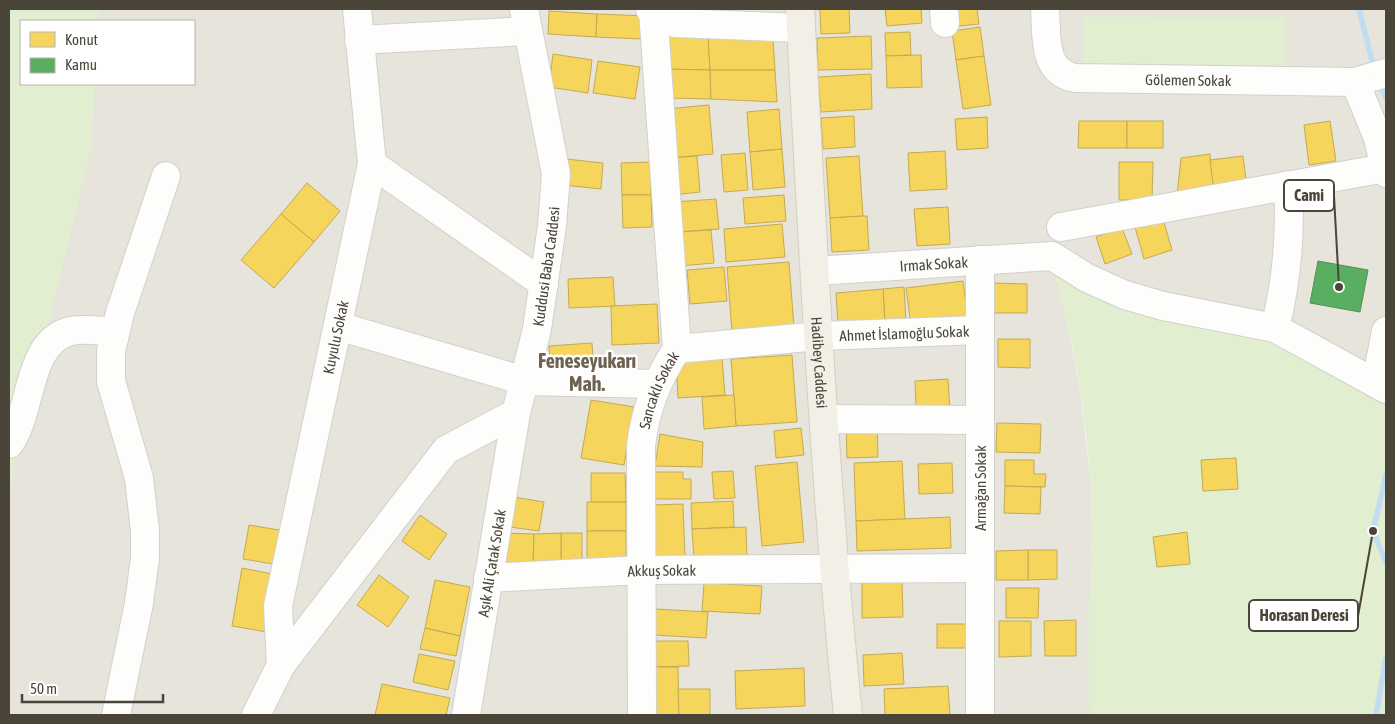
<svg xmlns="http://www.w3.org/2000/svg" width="1395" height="724" font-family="'Asap Condensed',sans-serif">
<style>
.residential{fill:#e7e4dc}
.green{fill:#e1eecf}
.homes{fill:#f6d55c;stroke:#c3aa52}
.public{fill:#5aae61;stroke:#568e55}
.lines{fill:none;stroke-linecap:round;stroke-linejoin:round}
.stream{stroke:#c0ddf1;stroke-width:5.5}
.minor-casing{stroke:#d2d0cb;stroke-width:30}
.major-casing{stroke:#d6cebb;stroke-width:30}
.minor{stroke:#fdfdfc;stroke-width:28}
.major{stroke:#f2efe6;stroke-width:28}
.labels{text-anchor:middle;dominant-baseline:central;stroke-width:5;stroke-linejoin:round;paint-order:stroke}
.street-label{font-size:15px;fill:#4b4439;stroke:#fff}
.district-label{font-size:20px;font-weight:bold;fill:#6e6250;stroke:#fff}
.leader{fill:none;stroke:#4b4439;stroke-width:2}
.callout-dot{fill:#4b4439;stroke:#fff;stroke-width:2}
.callout{fill:#fff;stroke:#4b4439;stroke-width:2}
.callout-label{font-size:16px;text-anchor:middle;font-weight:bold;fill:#4b4439}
</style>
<rect width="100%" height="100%" fill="#f4f2ee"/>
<polygon class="residential" points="98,9 1386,9 1386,400 1083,290 1056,278 1066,317 1081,397 1091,485 1092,533 1089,628 1090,715 9,715 9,488 91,145 94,84 194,84 194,21 97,21"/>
<g class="green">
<polygon points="9,9 98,9 97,21 21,21 21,84 94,84 91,145 9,488"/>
<polygon points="1084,17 1285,18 1285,67 1084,66"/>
<path d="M1056,277l27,13 171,40 132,70v315h-296c0,-29 -2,-58 -1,-87 1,-47 4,-94 2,-141 -4,-71 -17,-141 -35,-210z"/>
</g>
<g class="homes">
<polygon points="820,9 849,9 850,33 821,34"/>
<polygon points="885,9 921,9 922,23 887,26"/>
<polygon points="949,9 977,9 979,24 951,27"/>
<polygon points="549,11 597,14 596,37 548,34"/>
<polygon points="597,14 648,16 642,39 596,37"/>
<polygon points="980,27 984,56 956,60 952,31"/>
<polygon points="910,32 911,55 886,56 885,33"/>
<polygon points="667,34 708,36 710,70 666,69"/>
<polygon points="708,36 773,40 775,70 710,70"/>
<polygon points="871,36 872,69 818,70 817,38"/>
<polygon points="553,54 592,60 588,93 549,87"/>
<polygon points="921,55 922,87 887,88 886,56"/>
<polygon points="984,56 991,105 963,109 956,60"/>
<polygon points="598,61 640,67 635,99 593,93"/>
<polygon points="666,69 710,70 711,99 666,98"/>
<polygon points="710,70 775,70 777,102 711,99"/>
<polygon points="871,74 872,109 821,112 818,77"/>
<polygon points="709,105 713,154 670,158 666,109"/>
<polygon points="779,109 782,149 750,152 747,112"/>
<polygon points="854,116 855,147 823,149 821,118"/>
<polygon points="987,117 988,148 957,150 955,119"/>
<polygon points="1079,121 1127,121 1127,148 1078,148"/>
<rect x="1127" y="121" width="36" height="27"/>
<polygon points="1330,121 1336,161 1309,165 1304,125"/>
<polygon points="782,149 785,187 753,190 750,152"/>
<polygon points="945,151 947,189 910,191 908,153"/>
<polygon points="745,153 748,190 724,192 721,155"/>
<polygon points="1210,154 1214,191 1177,195 1181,158"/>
<polygon points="697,156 700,192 673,195 670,158"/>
<polygon points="859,156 863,216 830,218 826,158"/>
<polygon points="1243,156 1247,187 1214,191 1210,160"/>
<polygon points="566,159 603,163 601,189 563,185"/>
<polygon points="651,162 651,195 622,195 621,163"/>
<polygon points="1119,162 1153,162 1152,200 1119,200"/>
<polygon points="307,183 340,211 314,242 281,214"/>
<polygon points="622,195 651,195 652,227 623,228"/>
<polygon points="784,195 786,221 745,224 743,198"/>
<polygon points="716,199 719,229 676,232 674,202"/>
<polygon points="948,207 950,244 917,246 914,209"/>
<polygon points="281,214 314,242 274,288 241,260"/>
<polygon points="863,216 867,216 869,250 832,252 830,218"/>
<polygon points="1163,219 1172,250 1144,259 1135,227"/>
<polygon points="782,224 785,257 726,262 724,229"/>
<polygon points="1122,228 1132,254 1105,264 1096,237"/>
<polygon points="711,230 714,263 679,266 676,232"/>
<polygon points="789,262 794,327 732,332 727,267"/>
<polygon points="724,267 727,301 690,304 687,270"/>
<polygon points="613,277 615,306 569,308 568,279"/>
<polygon points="963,281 968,319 911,326 906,288"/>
<polygon points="992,283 1027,284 1027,313 991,313"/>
<polygon points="904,287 906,322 885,323 883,289"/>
<polygon points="883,289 885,323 838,327 836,293"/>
<polygon points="657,304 659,343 612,345 611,306"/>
<polygon points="998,339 1030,339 1030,368 998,367"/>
<polygon points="592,343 594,373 551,376 549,346"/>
<polygon points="792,355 797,422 736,426 731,359"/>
<polygon points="722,358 725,395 678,398 676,361"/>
<polygon points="948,379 950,411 916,412 915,381"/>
<polygon points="734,395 736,426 704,429 702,397"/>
<polygon points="591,400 634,407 624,465 581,458"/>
<polygon points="997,423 1041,424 1040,453 996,452"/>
<polygon points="877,424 878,457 847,458 846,425"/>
<polygon points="801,428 804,455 776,458 774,431"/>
<polygon points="660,434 703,442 702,467 655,466"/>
<polygon points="1236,458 1238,489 1203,491 1201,460"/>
<polygon points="1005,460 1034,460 1034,474 1046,474 1045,487 1005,486"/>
<polygon points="902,461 905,519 856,521 854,463"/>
<polygon points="797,462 804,542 762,546 755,466"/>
<polygon points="952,463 953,493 919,494 918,464"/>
<polygon points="733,471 735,498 714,499 712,472"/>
<polygon points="654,472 683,472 683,479 691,479 691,499 654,499"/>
<polygon points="591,473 625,473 626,502 591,502"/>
<polygon points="1005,486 1041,487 1040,514 1004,513"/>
<polygon points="507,496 544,502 539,531 502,526"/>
<polygon points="733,501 734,527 692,529 691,503"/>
<rect x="587" y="502" width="39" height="29"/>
<polygon points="683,504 685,556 653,558 651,505"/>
<polygon points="420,515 447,534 429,560 402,541"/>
<polygon points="950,517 951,548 857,551 856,521"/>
<polygon points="249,525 285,531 279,565 243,559"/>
<polygon points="746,527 747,557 694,559 692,529"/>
<polygon points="587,531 626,531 626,560 587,561"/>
<polygon points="1187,532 1190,564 1157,567 1153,537"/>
<polygon points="502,533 534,534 533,564 501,564"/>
<rect x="561" y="533" width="21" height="31"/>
<polygon points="561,533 561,564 533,564 534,534"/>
<polygon points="1028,550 1057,550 1057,579 1028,580"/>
<polygon points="1028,550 1028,580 996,580 996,551"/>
<polygon points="242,568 277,575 267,632 232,626"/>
<polygon points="379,575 409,597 388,627 357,605"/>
<polygon points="435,580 470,587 460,636 425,628"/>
<polygon points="902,582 903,617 862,618 862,583"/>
<polygon points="704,583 762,586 760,614 702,611"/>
<polygon points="1006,588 1039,588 1038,618 1006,618"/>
<polygon points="656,609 708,612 706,638 654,635"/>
<polygon points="1076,620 1076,656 1045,656 1044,621"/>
<polygon points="999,621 1031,621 1031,656 999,657"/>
<rect x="937" y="624" width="29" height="24"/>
<polygon points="425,628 460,636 456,656 420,649"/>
<polygon points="653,641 688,641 689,666 653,667"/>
<polygon points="902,653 904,684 864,686 863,655"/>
<polygon points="419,654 455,661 448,690 413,682"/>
<polygon points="653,667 678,667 679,715 654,715"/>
<polygon points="804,668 805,706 736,709 735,671"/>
<polygon points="382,684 450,698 446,715 375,715"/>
<polygon points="948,686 950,715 885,715 884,689"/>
<polygon points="678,689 710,689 710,715 679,715"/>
</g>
<polygon class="public" points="1318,261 1368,270 1360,312 1310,303"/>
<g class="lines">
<g class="stream">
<polyline points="1359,9 1374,68"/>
<polyline points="1379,82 1386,98"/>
<polyline points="1386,475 1373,531 1386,562"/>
<polyline points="1376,715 1386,658"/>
</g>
<g class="minor-casing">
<g id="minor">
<polyline points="650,9 675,23 801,28"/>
<polyline points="944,9 945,23"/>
<path id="s1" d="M1045,9c2,27 -3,63 30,69l280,4 31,-9"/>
<polyline points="359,40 528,31"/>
<polyline points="1355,82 1378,138 1386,173"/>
<polyline points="372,164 544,284"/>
<polyline points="1061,227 1385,168"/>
<polyline points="980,260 980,715"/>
<path id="s2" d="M815,271l237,-15 35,22 38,17 38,11 112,22 111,61"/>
<polyline points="338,326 525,381 657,384"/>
<path d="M1275,328c12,-48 16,-93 13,-143"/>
<path id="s3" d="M677,349l142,-13 161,-6"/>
<polyline points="1376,383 1386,331"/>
<polyline points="825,419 980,420"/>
<path d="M9,444c24,-32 17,-103 62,-113 14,-3 29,0 43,1"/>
<path id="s4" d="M488,578l153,-8 339,-2"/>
<path id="s5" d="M281,665l-3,-59 94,-442 -15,-155"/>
<polyline points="116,715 139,603 145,558 145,531 139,478 111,381 111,351 120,313 166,176"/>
<polyline points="256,715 281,665 446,450 516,413"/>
<path id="s6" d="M466,715l50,-302 21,-84 15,-103 4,-52 -32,-165"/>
<path id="s7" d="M642,715l-1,-269c4,-36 16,-67 36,-97l-24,-339"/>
</g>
</g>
<g class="major-casing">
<g id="major">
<path id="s8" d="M800,9c13,235 24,472 48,706"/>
</g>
</g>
<use href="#minor" class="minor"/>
<use href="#major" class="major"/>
</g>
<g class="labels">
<g class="street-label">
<text stroke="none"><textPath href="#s1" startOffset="196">Gölemen Sokak</textPath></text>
<text stroke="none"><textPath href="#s2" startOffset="119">Irmak Sokak</textPath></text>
<text stroke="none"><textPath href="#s6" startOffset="456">Kuddusi Baba Caddesi</textPath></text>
<text stroke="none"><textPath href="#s3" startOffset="228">Ahmet İslamoğlu Sokak</textPath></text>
<text stroke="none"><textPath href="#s5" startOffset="334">Kuyulu Sokak</textPath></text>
<text stroke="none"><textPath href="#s8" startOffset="354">Hadibey Caddesi</textPath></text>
<text stroke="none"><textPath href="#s7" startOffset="328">Sancaklı Sokak</textPath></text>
<text transform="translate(980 488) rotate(-90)">Armağan Sokak</text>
<text stroke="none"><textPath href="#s6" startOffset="154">Aşık Ali Çatak Sokak</textPath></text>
<text stroke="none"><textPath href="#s4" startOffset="174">Akkuş Sokak</textPath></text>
</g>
<g class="district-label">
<text x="587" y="360">Feneseyukarı<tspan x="587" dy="23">Mah.</tspan></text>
</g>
</g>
<path class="leader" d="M1339 287L1334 196M1373 531L1358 616"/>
<g class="callout-dot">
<circle cx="1339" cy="287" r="5"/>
<circle cx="1373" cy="531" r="5"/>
</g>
<g class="callout">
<rect x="1284" y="180" width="50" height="31" rx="5"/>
<rect x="1249" y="600" width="109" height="31" rx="5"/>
</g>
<g class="callout-label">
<text x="1309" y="201">Cami</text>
<text x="1304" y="621">Horasan Deresi</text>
</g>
<rect width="1395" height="724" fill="none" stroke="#4b4439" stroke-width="20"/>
<rect x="20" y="20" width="175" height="65" fill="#ffffff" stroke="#b7b4b0"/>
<rect x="30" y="32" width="25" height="15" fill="#f6d55c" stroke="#b7b4b0"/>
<text x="65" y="45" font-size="15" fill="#4b4439">Konut</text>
<rect x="30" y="58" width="25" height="15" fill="#5aae61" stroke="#b7b4b0"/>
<text x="65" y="70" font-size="15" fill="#4b4439">Kamu</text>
<path d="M22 694v8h141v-8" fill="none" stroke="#4b4439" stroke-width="2.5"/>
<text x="30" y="694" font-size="15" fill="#4b4439" stroke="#ffffff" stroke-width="4" paint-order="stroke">50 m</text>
</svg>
